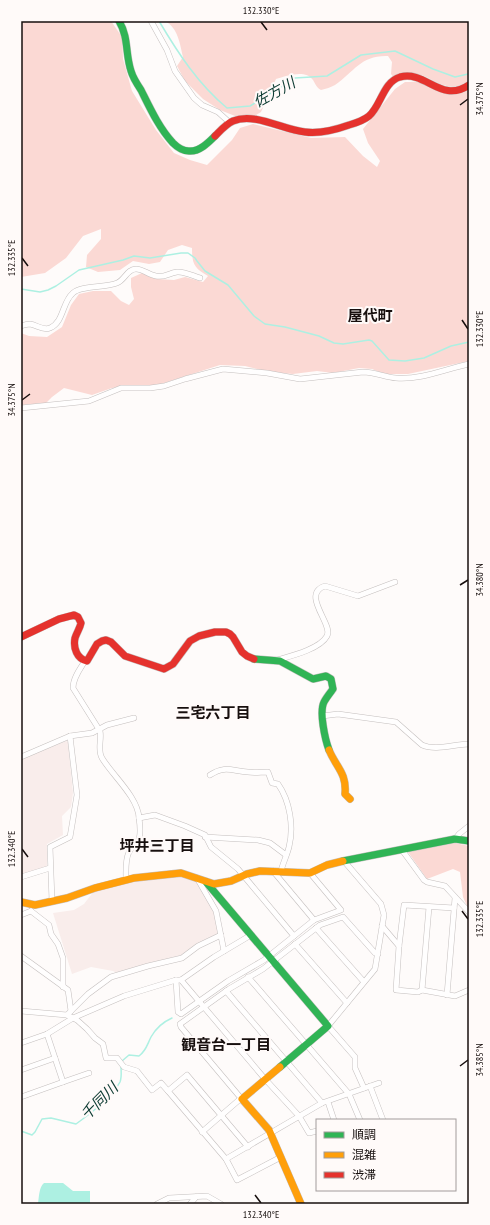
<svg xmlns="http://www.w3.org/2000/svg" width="490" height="1225" font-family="'PT Sans Narrow','Noto Sans JP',sans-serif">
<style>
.built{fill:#f9edeb}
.green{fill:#fbd9d4}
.water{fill:#adf0e2}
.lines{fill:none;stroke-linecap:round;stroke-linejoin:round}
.stream{stroke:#adf0e2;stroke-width:1.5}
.street-casing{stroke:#c4bfbe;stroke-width:6}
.fast-casing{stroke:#c4bfbe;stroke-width:8}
.slow-casing{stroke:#c4bfbe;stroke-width:8}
.jam-casing{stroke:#c4bfbe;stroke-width:8}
.street{stroke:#fffefe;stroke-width:5}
.fast{stroke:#30b455;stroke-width:7}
.slow{stroke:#ff9f0a;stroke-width:7}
.jam{stroke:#e5322d;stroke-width:7}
.ticks{fill:none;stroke:#170f0e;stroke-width:1.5}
.labels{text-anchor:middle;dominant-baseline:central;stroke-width:4;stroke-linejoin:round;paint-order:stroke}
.water-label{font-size:15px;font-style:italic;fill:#0c3b32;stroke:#fffaf9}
.neighbourhood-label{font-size:15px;font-weight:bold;fill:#170f0e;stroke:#fffaf9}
.neatline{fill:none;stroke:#170f0e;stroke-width:1.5}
.ticks-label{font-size:10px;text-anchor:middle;fill:#170f0e}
</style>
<rect width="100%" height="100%" fill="#fefbfa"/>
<g class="built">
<polygon points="66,741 68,742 73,793 71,807 62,816 63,835 47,844 47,867 26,874 21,874 21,759"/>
<polygon points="178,875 192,879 196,882 202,889 215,914 218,933 217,934 182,955 117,973 113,971 91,967 72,974 53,913 74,910 84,904 94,891 132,881"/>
</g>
<g class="green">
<path d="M21,21h90l11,16 1,22 9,32 24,39 18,23 16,7 17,5 25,-25 8,-12 13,-4 58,14 34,-1 18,19 14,11 3,-6 -12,-18 -5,-14 32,-40 10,-7c5,0 11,-1 16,1 20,7 27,17 48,7v271l-61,13h-24l-12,-5 -13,-1 -26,5 -16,-2 -24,3 -24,-2 -24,-6 -25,-1 -62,20h-21l-25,3 -20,7 -28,-7 -12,9 -6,6 -25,2v-72l8,3 18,1 15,-10 9,-22 8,-11 14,-3h18l10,10 8,4 5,-6 -3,-12v-9l11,-5 15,6 17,1 11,-3 18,5 5,-6c-14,-8 -16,-12 -16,-28l-10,-3 -14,5 -8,12 -11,2 -16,-3 -13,9 -22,2 -12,-5 1,-12 14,-16v-10l-18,7 -17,22 -21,15 -24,4z"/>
<path d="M165,21h304v60c-4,2 -8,5 -12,5 -23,4 -33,-23 -63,-8l-3,-4 1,-12 -4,-6c-27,-1 -33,15 -53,29 -4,2 -9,4 -14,5 -5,-3 -5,-5 -8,-10 -8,-11 -26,-4 -37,-1l-15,33 -5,3 -21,1 -15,-6 -17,-11 -18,-18 -8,-15 6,-9c-3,-13 -5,-29 -18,-36z"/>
<polygon points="455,843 469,846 469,906 467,906 463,897 460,872 453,869 427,879 408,852"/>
</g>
<path class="water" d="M44,1183h19l10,8h17v13h-52c1,-7 1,-17 6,-21z"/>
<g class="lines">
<g class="stream">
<path d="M159,21c19,32 39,63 68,87l23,-2 45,-28 32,-2 34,-21 34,-4 38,18 22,8 13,-3 1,-2"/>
<polyline points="21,289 40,292 48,290 56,286 79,270 123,260 134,256 150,258 181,253 188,253 195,258 197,261 205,271 228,285 254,316 265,324 285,327 319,336 334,343 343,344 369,340 372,341 389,360 405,361 424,358 451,346 469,342"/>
<path d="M122,1061l7,-6 10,1c7,-5 8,-11 12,-19 5,-9 12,-15 21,-19"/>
<path d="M21,1131l11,4 3,-3 7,-13 9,-1 25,6c14,-10 36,-27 44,-42 2,-5 1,-11 1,-16"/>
</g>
<g class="street-casing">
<g id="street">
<polyline points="151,21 167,50 175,71 194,98 202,105 218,112 229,122"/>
<path d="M21,326c3,-1 6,-2 9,-2 7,1 13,7 20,4 14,-6 12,-26 23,-35 8,-8 33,-5 44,-10 8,-3 10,-14 19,-14 7,0 13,6 20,7 8,2 13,-3 21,-4 7,-1 16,4 23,6"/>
<path d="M21,408l68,-7 32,-13h29l14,-2 21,-7 38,-10 44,4 33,6 63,-7c11,0 22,5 33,6 25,2 49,-9 73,-14"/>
<path d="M277,660c14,-4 43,-11 50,-24 7,-11 -27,-42 -2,-50l33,10 37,-14"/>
<path d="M85,661c-5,8 -12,17 -12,27l27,43c2,8 -3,19 2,27 10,17 36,39 37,60 1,7 2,20 -2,25 -3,3 -6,5 -8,9 -4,8 -3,19 -3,28"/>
<path d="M322,716l16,-2 58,8 26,23c14,6 32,-1 47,-1"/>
<polyline points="21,757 70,736 92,733 107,725 134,718"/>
<path d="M210,775c15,-10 22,-4 38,-3 6,1 13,0 20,0l4,11 6,1c12,17 16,43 11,63 -2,8 -6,16 -8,24"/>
<polyline points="139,818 155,815 185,826 205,835 211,847 238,869 294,936"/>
<polyline points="205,837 258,840 270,843 286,855"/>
<polyline points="455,839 459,834 469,826"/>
<polyline points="402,850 424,880 427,882 445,886 469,912"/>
<polyline points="344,861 381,904 384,915 375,969 328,1026 355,1057 355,1068 364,1088"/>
<polyline points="273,871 314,920"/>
<polyline points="21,877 50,868"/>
<polyline points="197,878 216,911 224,951"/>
<polyline points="52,901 50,847 70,837 77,795 70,736"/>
<polyline points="454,908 404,905 399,946 396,990 418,992 422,990 455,996 469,990"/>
<polyline points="31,911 49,925 51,934 58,944 63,958 63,987"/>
<polyline points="21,915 31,911"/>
<polyline points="382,926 399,946"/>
<polyline points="316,928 364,982"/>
<polyline points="295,944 347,1003"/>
<polyline points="21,956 68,990 71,1011"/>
<polyline points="248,977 349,1094 360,1120"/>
<polyline points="176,980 178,1012 181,1014 228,981 264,960 314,920 341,910 310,873"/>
<polyline points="181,980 265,1079 299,1116 309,1133 317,1131"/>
<polyline points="422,990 429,907"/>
<polyline points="226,991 322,1103"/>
<polyline points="447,995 455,898"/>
<polyline points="21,1011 67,1015 77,1020 87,1029 95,1038 103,1044 106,1058 117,1058 124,1067 137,1071 152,1090 161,1083 168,1091"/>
<polyline points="67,1015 88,994 111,977 148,966 182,958 198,946 221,935"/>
<polyline points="47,1034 63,1082 89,1073"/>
<polyline points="21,1043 47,1034 73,1018 124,996 176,980 181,980 214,957 251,935"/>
<polyline points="21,1070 55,1058"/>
<polyline points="370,1086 383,1120"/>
<polyline points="21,1097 63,1082"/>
<polyline points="328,1102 334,1120"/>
<polyline points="202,1132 239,1100 242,1099 240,1097 181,1027 180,1024 229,989 263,969 320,925 343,917 375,953 378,954"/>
<polyline points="248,1147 187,1075 168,1091 226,1159 237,1180 281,1157"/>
<polyline points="226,1159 322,1103 379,1083"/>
<polyline points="157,1204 169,1198 207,1196 221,1204"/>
<polyline points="190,1204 196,1197"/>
</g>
</g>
<g class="fast-casing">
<g id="fast">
<path d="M119,21c10,17 6,32 12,50 2,7 6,13 10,19 9,18 18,38 32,53 4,4 10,8 16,8 10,1 19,-8 26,-15"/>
<path d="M254,659l26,2 33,18 13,-3 5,3 2,10c-3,4 -7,9 -9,13 -5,10 1,37 5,48"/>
<polyline points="343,861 455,839 469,841"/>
<polyline points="206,882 328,1026 280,1067"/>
</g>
</g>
<g class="slow-casing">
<g id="slow">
<path d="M329,750c7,17 18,23 16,44l5,5"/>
<polyline points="21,902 35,905 67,898 95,888 134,878 181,873 214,884 231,881 247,874 260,871 310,873 327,865 343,861"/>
<polyline points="280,1067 242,1099 269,1130 301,1204"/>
</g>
</g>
<g class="jam-casing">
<g id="jam">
<path d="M215,136c5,-5 11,-12 18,-15 22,-9 50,9 72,11 15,2 30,-2 44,-7 7,-2 14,-4 20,-9 12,-10 14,-34 31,-39 26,-7 41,27 69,8"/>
<path d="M21,637l38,-18 15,-4 4,2 3,6c-1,5 -4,9 -6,15 -2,10 2,21 12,23l10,-17 5,-3 4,-1 5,2 14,14 39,13 9,-5 17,-23 9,-5 16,-4h11l4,2 3,3 9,15 5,4 7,3"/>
</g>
</g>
<use href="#street" class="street"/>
<use href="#fast" class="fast"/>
<use href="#slow" class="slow"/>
<use href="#jam" class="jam"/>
</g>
<path class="ticks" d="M261,22l6,8M460,105l8,-6M22,258l6,8M462,320l6,9M22,400l8,-6M460,585l8,-5M22,849l6,8M462,911l6,8M460,1066l8,-6M255,1195l6,8"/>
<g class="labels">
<g class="water-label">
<text transform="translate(274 92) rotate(-29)">佐方川</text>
<text transform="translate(99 1101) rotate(-45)">千同川</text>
</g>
<g class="neighbourhood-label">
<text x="370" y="315">屋代町</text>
<text x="213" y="712">三宅六丁目</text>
<text x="157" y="845">坪井三丁目</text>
<text x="226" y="1044">観音台一丁目</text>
</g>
</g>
<rect width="490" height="1225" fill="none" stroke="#fffaf9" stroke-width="44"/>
<rect x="316" y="1119" width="140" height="72" fill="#fffaf9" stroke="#a29c9b"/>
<rect x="324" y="1132" width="20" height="6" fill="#30b455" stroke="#a29c9b"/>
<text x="352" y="1139" font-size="12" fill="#170f0e">順調</text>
<rect x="324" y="1152" width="20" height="6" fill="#ff9f0a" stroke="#a29c9b"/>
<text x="352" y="1159" font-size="12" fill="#170f0e">混雑</text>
<rect x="324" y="1172" width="20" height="6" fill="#e5322d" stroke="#a29c9b"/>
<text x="352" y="1179" font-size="12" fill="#170f0e">渋滞</text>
<rect x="22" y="22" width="446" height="1181" class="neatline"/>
<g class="ticks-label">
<text x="261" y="14">132.330°E</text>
<text transform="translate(479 99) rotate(-90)" y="4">34.375°N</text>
<text transform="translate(11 258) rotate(-90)" y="4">132.335°E</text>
<text transform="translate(479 329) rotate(-90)" y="4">132.330°E</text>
<text transform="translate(11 400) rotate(-90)" y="4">34.375°N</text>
<text transform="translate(479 580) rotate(-90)" y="4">34.380°N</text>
<text transform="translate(11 849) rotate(-90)" y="4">132.340°E</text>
<text transform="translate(479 919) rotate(-90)" y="4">132.335°E</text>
<text transform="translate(479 1060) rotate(-90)" y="4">34.385°N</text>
<text x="261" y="1218">132.340°E</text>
</g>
</svg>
